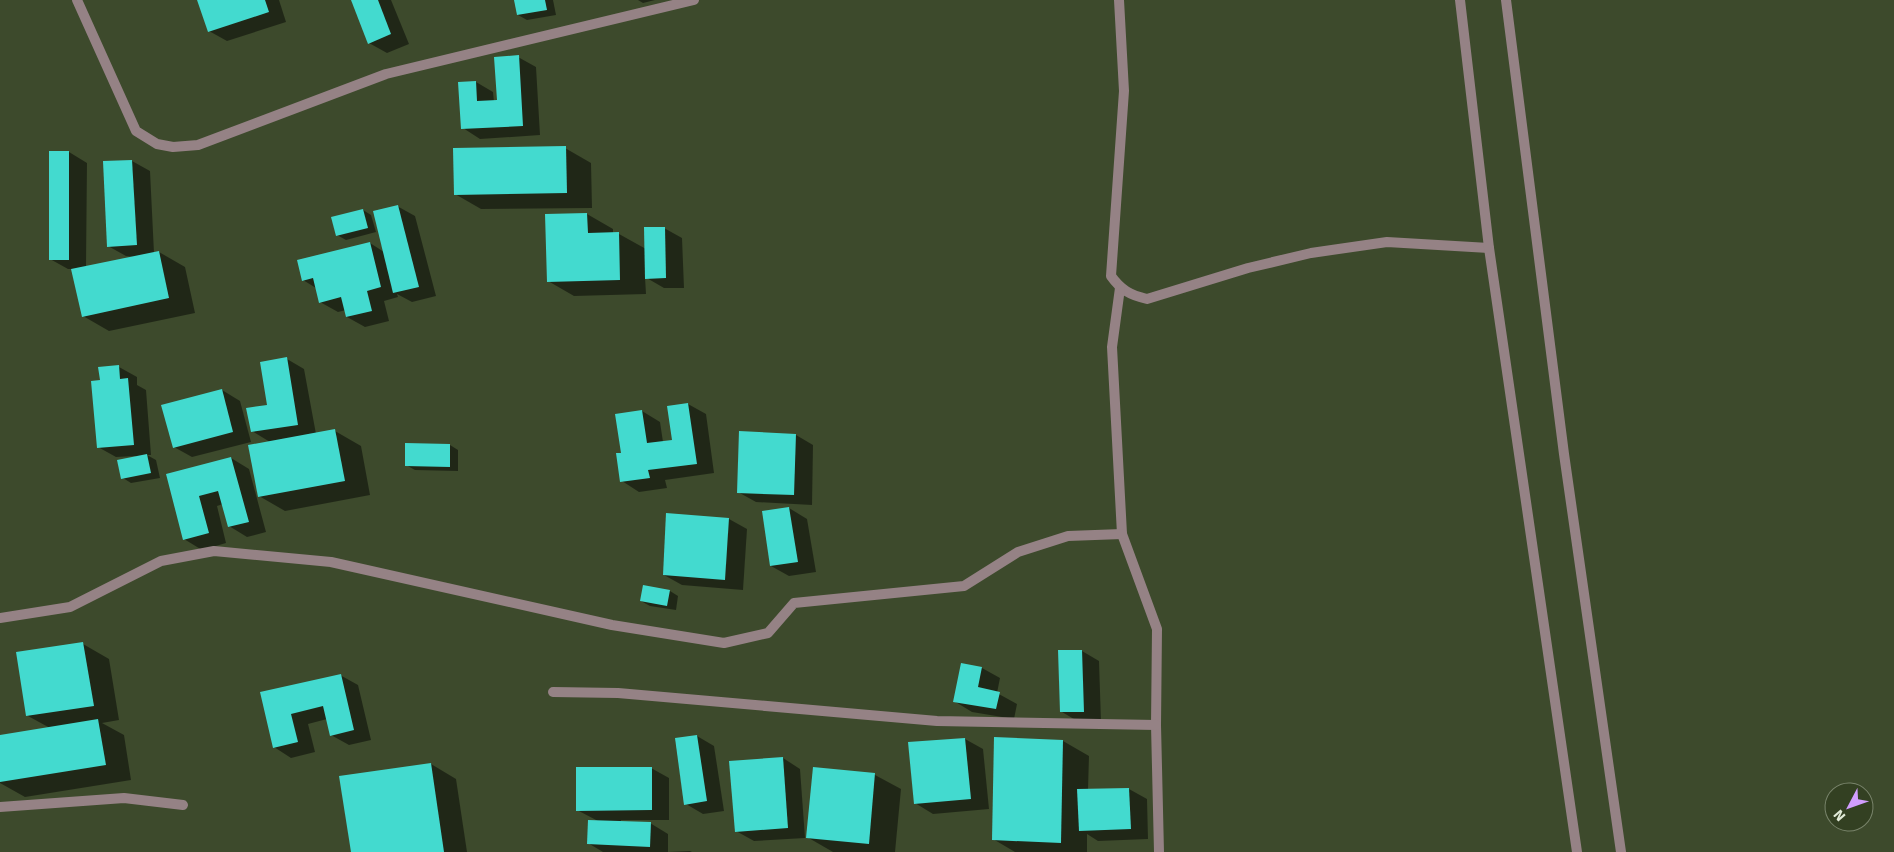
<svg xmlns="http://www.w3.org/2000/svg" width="1894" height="852" font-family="Signika,sans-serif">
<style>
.shadow{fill:#0007}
.building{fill:#43dacf}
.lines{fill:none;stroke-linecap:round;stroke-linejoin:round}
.minor{stroke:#958285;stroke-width:10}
.tertiary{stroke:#958285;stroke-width:10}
</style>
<rect width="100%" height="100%" fill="#3d4a2c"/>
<g class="shadow">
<polygon points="199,0 279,0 286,22 227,41 209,31"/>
<polygon points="352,0 391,0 409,44 387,53 369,43"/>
<polygon points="516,0 553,0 556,15 527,20 518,15"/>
<polygon points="638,0 655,0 643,3"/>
<polygon points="518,57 536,67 540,135 480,139 463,128 476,82 493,92 494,102 498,101"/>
<polygon points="565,148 591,163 592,208 481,209 455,194"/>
<polygon points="50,152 69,152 87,163 86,267 134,257 126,256 108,246 132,161 150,171 154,253 159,252 185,267 195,313 109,331 83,316 72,269 68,269 50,259"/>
<polygon points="397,206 415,216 436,296 412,302 397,294 398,297 384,301 389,321 365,327 347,317 346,310 338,312 320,302 316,288 303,280 370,243 384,252"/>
<polygon points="363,210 371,215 376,232 346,240 337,235"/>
<polygon points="587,214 613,229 613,234 619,234 646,249 664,228 682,238 684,288 664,288 645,277 646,294 574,296 548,281"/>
<polygon points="287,359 304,369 316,434 335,431 361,446 370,495 285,511 259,496 270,442 252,431 269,406"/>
<polygon points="119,367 137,377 137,385 146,390 151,455 147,455 156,460 160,478 131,483 123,478 136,456 116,457 98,447 101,381"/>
<polygon points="222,390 240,401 251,442 192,457 174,447"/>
<polygon points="688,404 706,414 714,473 665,480 667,488 639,492 622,481 622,454 642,411 660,422 663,442 673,441"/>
<polygon points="796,435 813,445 812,505 756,502 738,492"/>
<polygon points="450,445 458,450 458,471 415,470 406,465"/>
<polygon points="231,458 249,469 266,532 247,537 229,526 223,504 217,506 226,543 202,550 184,539 167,475"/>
<polygon points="789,508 807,519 816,572 789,576 771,566"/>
<polygon points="729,519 747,529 743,590 682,585 664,575"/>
<polygon points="644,587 670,591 678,596 676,610 650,606 641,601"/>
<polygon points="83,644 109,659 119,720 102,723 124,735 131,780 25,797 0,783 0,736 50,728 28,716"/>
<polygon points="1082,651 1099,661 1101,722 1079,722 1062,712"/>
<polygon points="962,664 982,668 1000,678 997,693 1017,704 1014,719 972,712 954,701"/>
<polygon points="340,675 358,685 371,740 349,745 331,735 327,719 308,724 315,752 291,758 274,747 261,693"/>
<polygon points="697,736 714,746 724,811 703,814 686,804"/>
<polygon points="965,739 983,749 989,809 933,814 915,803"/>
<polygon points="995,739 1063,741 1089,756 1088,790 1129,789 1147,799 1148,839 1098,841 1087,834 1087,852 1015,852 993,839"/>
<polygon points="783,758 800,769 805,838 754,841 736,831"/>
<polygon points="431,764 456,779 467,852 352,852"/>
<polygon points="651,768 669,778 669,820 621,820 621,822 650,823 668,834 668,852 603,852 588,843 598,821 577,810"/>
<polygon points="814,768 875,775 901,789 895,852 833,852 807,837"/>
<polygon points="690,851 692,852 668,852"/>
</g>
<g class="building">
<polygon points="197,0 265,0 269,12 208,32"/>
<polygon points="351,0 378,0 391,34 368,44"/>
<polygon points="514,0 545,0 547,10 517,15"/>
<polygon points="519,55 523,126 461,129 458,82 476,81 477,101 497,100 494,57"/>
<polygon points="566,146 567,193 454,195 453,148"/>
<rect x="49" y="151" width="20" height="109"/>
<polygon points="132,160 137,245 107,247 103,161"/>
<polygon points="398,205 419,287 393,293 373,211"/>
<polygon points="363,209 368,228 336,236 331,217"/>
<polygon points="587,213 588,233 619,232 620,280 547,282 545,214"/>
<polygon points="644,227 665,227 666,278 645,279"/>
<polygon points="370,242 381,287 367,291 372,311 346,317 341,297 319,303 313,278 302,281 297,260"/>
<polygon points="159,251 169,298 82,317 71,269"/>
<polygon points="287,357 298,425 251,432 246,408 267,405 260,362"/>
<polygon points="119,365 120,379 128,378 134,445 97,448 91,381 100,380 98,367"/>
<polygon points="222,389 233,432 173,448 161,405"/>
<polygon points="688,403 697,464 648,470 650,478 620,482 616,453 621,453 615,414 642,410 647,443 672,440 667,406"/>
<polygon points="335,429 345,481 258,497 248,445"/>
<polygon points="739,431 796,434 794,495 737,493"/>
<polygon points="405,443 450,444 450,467 405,466"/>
<polygon points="147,454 151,473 121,479 117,460"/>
<polygon points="231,457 249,522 228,527 218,491 199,496 209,533 183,540 166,474"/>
<polygon points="789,507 798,562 770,566 762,511"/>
<polygon points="666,513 729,518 725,580 663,575"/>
<polygon points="643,585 670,590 667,606 640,601"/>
<polygon points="83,642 94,706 26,716 16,652"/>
<polygon points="1058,650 1082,650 1084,712 1060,712"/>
<polygon points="961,663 982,667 978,687 1000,692 996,709 953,702"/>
<polygon points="341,674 354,730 330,736 323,706 291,714 298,742 273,748 260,692"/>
<polygon points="98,719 106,765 0,782 0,735"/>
<polygon points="697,735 707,801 684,805 675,738"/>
<polygon points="994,737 1063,740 1061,843 992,840"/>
<polygon points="965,738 971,799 914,804 908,742"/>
<polygon points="783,757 788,828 735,832 729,761"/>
<polygon points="431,763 444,852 351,852 339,776"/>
<polygon points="576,767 652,767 652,810 576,811"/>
<polygon points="813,767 875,773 869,844 806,838"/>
<polygon points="1129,788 1131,829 1079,831 1077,789"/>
<polygon points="588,820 651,822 650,847 587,844"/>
</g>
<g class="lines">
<g class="minor">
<polyline points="77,0 136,131 157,144 173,147 198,145 386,74 694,0"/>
<path d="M1119,0l5,91 -13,185c10,14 19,19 36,23l101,-31 63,-15 76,-11 102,6"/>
<polyline points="1120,288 1112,347 1122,534 1157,629 1156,725 1159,852"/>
<polyline points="0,618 70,607 161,561 214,551 331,562 612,625 724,643 768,633 794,603 964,586 1018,552 1068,536 1122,534"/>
<polyline points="553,692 618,693 937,721 1156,725"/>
<polyline points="0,807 124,798 183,805"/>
</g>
<g class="tertiary">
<polyline points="1460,0 1489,248 1577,852"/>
<polyline points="1506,0 1564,454 1621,852"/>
</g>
</g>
<g transform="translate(1849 807) rotate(229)"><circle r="24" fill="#334022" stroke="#79846b"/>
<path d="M0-4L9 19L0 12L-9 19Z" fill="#d19dfe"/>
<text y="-8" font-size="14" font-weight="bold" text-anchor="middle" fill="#e1ead8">N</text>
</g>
</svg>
